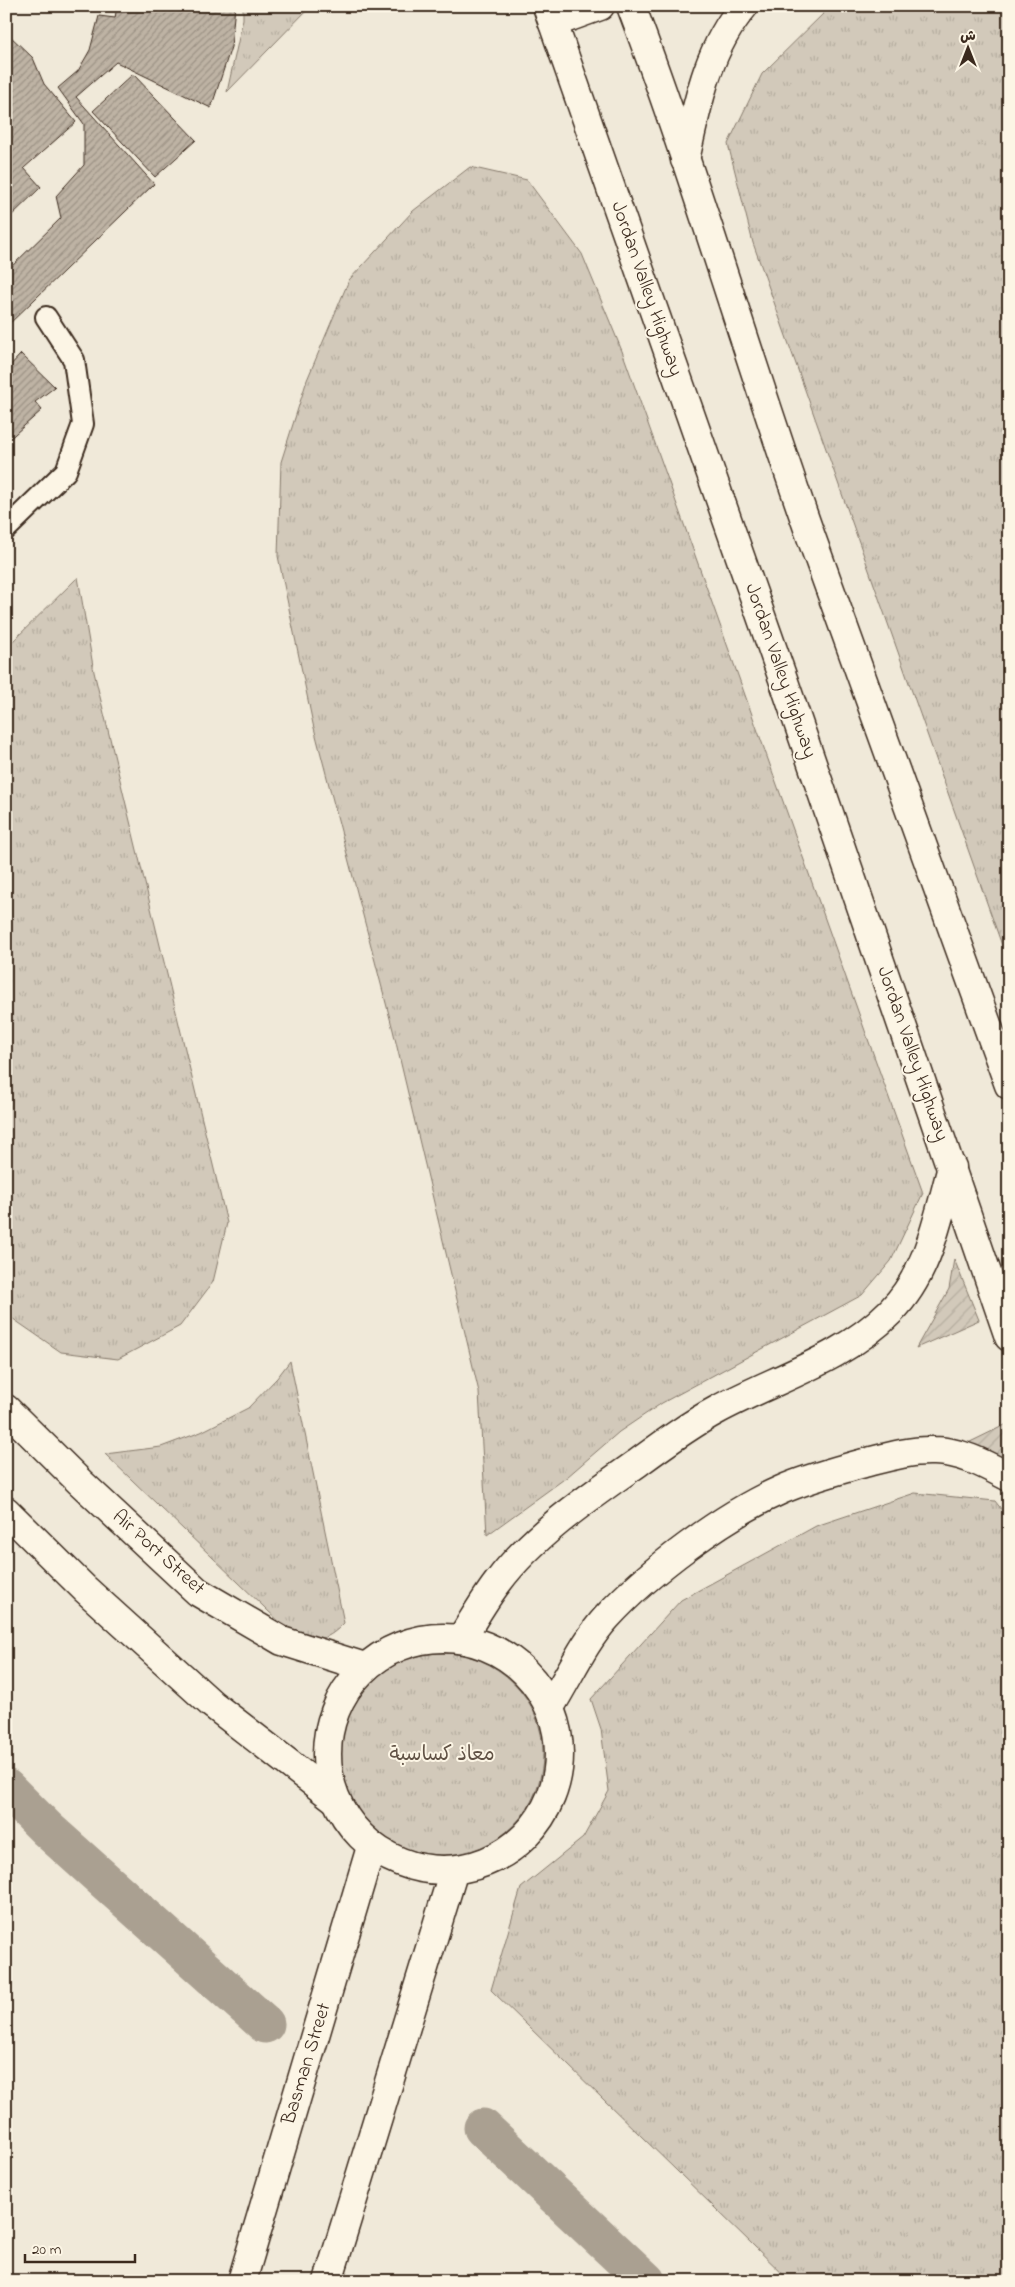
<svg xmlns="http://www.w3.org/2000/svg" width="1015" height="2287" font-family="'Indie Flower','Playpen Sans Arabic',sans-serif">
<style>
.grass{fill:url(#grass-tufts);stroke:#867a6c}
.garden{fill:url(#garden-furrows);stroke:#867a6c}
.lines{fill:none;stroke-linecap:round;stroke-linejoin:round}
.canal{stroke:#aaa091;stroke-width:39}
.building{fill:url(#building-hatch);stroke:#3b2a1e}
.service-casing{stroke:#3b2a1e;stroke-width:24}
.tertiary-casing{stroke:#3b2a1e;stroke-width:31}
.primary-casing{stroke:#3b2a1e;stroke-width:31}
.trunk-casing{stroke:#3b2a1e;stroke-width:31}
.service{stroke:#fcf5e5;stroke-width:20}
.tertiary{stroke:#fcf5e5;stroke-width:28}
.primary{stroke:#fcf5e5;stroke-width:28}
.trunk{stroke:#fcf5e5;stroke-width:28}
.labels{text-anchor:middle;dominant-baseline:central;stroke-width:4;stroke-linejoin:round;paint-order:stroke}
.street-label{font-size:20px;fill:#3b2a1e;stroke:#fcf5e5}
.park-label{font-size:20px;fill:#615245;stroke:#fcf5e5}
</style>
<defs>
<pattern id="grass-tufts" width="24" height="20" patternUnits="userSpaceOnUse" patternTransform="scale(1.25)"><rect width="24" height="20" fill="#d2c9ba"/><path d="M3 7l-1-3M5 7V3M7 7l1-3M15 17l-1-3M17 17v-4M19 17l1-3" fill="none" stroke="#b5ad9f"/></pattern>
<pattern id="garden-furrows" width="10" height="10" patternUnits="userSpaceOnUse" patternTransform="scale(1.25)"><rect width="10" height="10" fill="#d2c9ba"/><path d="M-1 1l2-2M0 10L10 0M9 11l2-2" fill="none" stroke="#b5ad9f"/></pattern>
<pattern id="building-hatch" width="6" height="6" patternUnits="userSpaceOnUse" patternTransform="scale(1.25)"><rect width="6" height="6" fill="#beb3a4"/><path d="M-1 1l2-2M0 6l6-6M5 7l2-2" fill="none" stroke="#9c9285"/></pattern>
</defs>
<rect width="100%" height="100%" fill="#f0e9d9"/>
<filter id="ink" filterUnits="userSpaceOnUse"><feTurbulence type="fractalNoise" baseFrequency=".02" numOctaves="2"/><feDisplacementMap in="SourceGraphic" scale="10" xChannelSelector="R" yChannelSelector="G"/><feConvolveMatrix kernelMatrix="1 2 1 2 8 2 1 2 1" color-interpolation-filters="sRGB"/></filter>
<g filter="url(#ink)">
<g class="grass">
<polygon points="243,6 311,6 227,92 243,19"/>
<polygon points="831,6 1009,6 1009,965 753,243 728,144 762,74"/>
<polygon points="470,167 527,180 582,254 622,351 923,1193 891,1261 862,1295 662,1403 619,1432 567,1477 487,1535 479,1392 393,1030 313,724 278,556 281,462 307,380 349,280 413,211"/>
<polygon points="78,577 94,672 227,1223 213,1282 180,1326 118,1359 61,1352 6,1314 6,648"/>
<path d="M290,1361l54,262c-20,21 -28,17 -53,10l-186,-179 56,-7 40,-15 47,-24 29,-30z"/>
<polygon points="915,1493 995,1501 1009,1519 1009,2281 790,2281 491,1990 521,1888 583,1838 609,1791 601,1729 591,1699 681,1600 816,1526"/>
<circle cx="442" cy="1754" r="101"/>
</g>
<g class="garden">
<polygon points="954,1259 979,1320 916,1348 949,1289"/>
<polygon points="1009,1423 1009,1462 966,1444"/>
</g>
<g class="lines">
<g class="canal">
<polyline points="6,1788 47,1829 265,2024"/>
<polyline points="483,2128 646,2281"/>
</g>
</g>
<g class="building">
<polygon points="117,6 235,6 231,47 216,93 211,108 116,62 76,97 154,184 6,327 6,272 61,218 56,196 84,165 84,124 58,88 78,71 90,50 99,16 115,18"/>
<polygon points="6,32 33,58 44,84 76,122 24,168 41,187 6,221"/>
<polygon points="133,74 196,140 155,177 93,111"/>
<polygon points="21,354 55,387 35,402 42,410 6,442 6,370"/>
</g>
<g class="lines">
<g class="service-casing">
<polyline id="service" points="6,529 66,471 83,424 74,360 46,317"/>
</g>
<g class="tertiary-casing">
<path id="tertiary" d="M685,160c12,-54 22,-111 59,-154"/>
</g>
<g class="primary-casing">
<g id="primary">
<polyline points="6,1409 80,1482 198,1592 282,1641 365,1667"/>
<polyline points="6,1511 85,1589 212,1704 336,1800"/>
<circle cx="443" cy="1754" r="116"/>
<path d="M461,1639c12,-19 23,-39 37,-57 34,-46 91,-85 138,-118 26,-19 53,-39 81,-54 59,-32 126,-50 174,-99 38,-38 47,-94 61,-144"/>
<path d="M550,1707c19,-30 33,-64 57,-90 42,-46 117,-102 174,-127 27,-12 55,-19 83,-27 23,-6 46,-13 70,-12 27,0 52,14 75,26"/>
<polyline points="242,2281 371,1847"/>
<polyline points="328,2281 454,1870"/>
</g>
</g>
<g class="trunk-casing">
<g id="trunk">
<polyline points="547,6 782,676 1009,1337"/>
<path d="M631,6c66,174 117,353 179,528 65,184 134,367 199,551"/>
<polyline points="553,23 600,6"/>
</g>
</g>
<use href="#service" class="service"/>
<use href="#tertiary" class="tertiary"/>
<use href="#primary" class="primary"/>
<use href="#trunk" class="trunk"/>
</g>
</g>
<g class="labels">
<g class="street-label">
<text transform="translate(646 289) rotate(71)">Jordan Valley Highway</text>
<text transform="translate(780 671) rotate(71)">Jordan Valley Highway</text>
<text transform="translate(912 1054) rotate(71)">Jordan Valley Highway</text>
<text transform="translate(158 1553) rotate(42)">Air Port Street</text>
<text transform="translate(307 2064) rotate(-73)">Basman Street</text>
</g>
<g class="park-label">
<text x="442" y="1755">معاذ كساسبة</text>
</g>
</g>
<rect width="1015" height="2287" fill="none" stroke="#fcf5e5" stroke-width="25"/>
<rect x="12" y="12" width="990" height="2262" fill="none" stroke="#3b2a1e" stroke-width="2" filter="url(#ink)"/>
<g transform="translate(968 48)" stroke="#fcf5e5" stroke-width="4" paint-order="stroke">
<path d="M0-4L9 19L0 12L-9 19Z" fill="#3b2a1e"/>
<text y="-8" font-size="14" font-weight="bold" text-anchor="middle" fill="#3b2a1e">ش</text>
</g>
<path d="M25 2254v8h110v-8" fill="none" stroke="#3b2a1e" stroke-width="2.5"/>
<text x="32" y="2254" font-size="15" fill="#3b2a1e" stroke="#fcf5e5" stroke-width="4" paint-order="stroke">20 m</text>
</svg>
